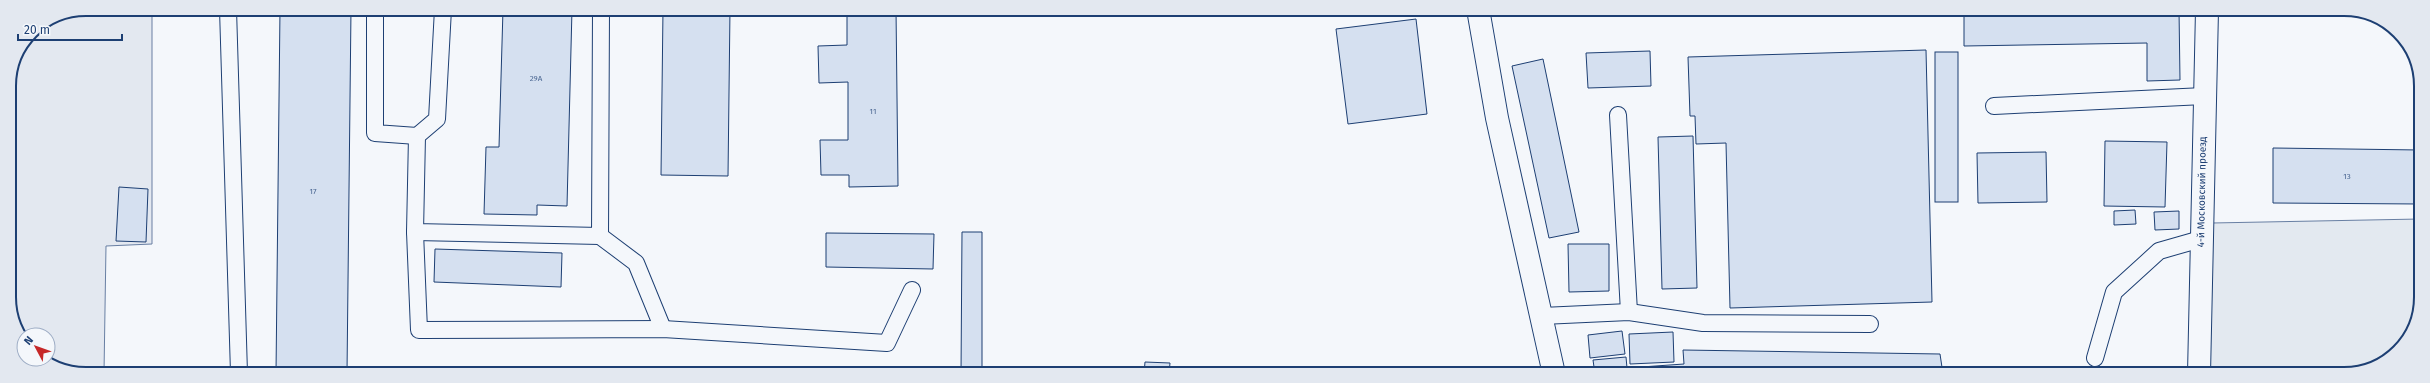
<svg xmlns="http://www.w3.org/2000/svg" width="2430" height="383" font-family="'Fira Sans',sans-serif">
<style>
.green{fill:#e3e9f0;stroke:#687fa3}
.parking{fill:#e3e8f0;stroke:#687fa3}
.building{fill:#d5e0f0;stroke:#1d3f73}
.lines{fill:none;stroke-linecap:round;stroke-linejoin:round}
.service-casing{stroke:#1d3f73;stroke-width:18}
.minor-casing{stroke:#1d3f73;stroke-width:24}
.service{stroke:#f4f7fb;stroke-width:16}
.minor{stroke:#f4f7fb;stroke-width:22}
.labels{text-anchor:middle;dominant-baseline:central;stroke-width:3;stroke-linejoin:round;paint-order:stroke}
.number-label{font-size:8px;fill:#4b6792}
.street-label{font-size:10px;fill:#1d3f73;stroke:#f4f7fb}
.rim{fill:none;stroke:#1d3f73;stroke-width:2}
</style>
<rect width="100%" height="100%" fill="#f4f7fb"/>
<polygon class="green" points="2420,219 2420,307 2395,355 2344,374 2210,374 2212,223"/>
<polygon class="parking" points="86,9 152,9 152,244 106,246 104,373 76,373 44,359 48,359 48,335 24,337 12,317 9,86 15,56 32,31 57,15"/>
<g class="building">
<polygon points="280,9 351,9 347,373 276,373"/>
<polygon points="503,9 572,9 567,206 537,205 537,215 484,214 486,147 499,147"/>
<polygon points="663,9 730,9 728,176 661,175"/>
<polygon points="847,9 896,9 898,186 849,187 849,175 821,175 820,140 848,140 848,82 819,83 818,46 847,45"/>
<polygon points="1096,9 1314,9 1314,13"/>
<polygon points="1964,10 2179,10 2180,80 2147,81 2147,43 1964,46"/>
<polygon points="1416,19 1427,114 1348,124 1336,29"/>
<polygon points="1926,50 1932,302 1730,308 1726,143 1696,144 1695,116 1690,116 1688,57"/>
<polygon points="1650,51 1651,86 1588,88 1586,53"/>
<rect x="1935" y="52" width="23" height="150"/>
<polygon points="1543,59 1579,232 1549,238 1512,66"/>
<polygon points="1693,136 1697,288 1662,289 1658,137"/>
<polygon points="2105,141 2167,142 2165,207 2104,206"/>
<polygon points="2273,148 2420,150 2420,204 2273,203"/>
<polygon points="2046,152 2047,202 1978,203 1977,153"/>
<polygon points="119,187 148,189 146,242 116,241"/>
<polygon points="2135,210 2136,224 2114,225 2114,211"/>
<polygon points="2179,211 2179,229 2155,230 2154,212"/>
<polygon points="962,232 982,232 982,374 961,374"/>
<polygon points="826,233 934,234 933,269 826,267"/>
<polygon points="1568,244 1609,244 1609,291 1569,292"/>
<polygon points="435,249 562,253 561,287 434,282"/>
<polygon points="1622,331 1625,354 1590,358 1588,335"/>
<polygon points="1673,332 1674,362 1630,364 1629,334"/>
<polygon points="1683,350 1940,354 1943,374 1595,374 1593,360 1626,357 1627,368 1684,364"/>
<polygon points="1145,362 1170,363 1169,374 1144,374"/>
</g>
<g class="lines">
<g class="service-casing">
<g id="service">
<polyline points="228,9 239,373"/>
<polyline points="375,9 375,133 417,136"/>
<polyline points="443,9 437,119 417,136 415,232 600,236 601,9"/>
<polyline points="1994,106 2204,96"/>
<polyline points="1618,115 1629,312"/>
<polyline points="415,232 419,330 663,329 887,343 912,290"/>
<polyline points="600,236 636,263 663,329"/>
<polyline points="1542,316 1629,312 1703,323 1870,324"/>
<polyline points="2095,358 2114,292 2159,251 2201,239"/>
</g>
</g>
<g class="minor-casing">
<g id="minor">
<polyline points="1478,9 1497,118 1554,374"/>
<polyline points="2199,374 2207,10"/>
</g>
</g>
<use href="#service" class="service"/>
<use href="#minor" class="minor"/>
</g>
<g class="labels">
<g class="number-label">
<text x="536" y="78">29А</text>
<text x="873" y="111">11</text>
<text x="2347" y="176">13</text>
<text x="313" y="191">17</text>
</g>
<g class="street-label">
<text transform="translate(2202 192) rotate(-89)">4-й Московский проезд</text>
</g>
</g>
<path d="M0 0H2430V383H0ZM86 16H2344A70 70 0 0 1 2414 86V297A70 70 0 0 1 2344 367H86A70 70 0 0 1 16 297V86A70 70 0 0 1 86 16Z" fill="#e3e8f0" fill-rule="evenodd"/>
<path class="rim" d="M86 16H2344A70 70 0 0 1 2414 86V297A70 70 0 0 1 2344 367H86A70 70 0 0 1 16 297V86A70 70 0 0 1 86 16Z"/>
<g transform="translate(36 347) rotate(311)"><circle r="19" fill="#f4f7fb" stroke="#9eadc5"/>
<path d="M0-3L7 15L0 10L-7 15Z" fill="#c62828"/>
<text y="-6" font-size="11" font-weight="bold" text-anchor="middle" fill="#1d3f73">N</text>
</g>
<path d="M18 34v6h104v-6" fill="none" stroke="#1d3f73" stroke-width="2"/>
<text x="24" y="34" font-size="12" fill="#1d3f73" stroke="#f4f7fb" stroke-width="3" paint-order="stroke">20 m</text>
</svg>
